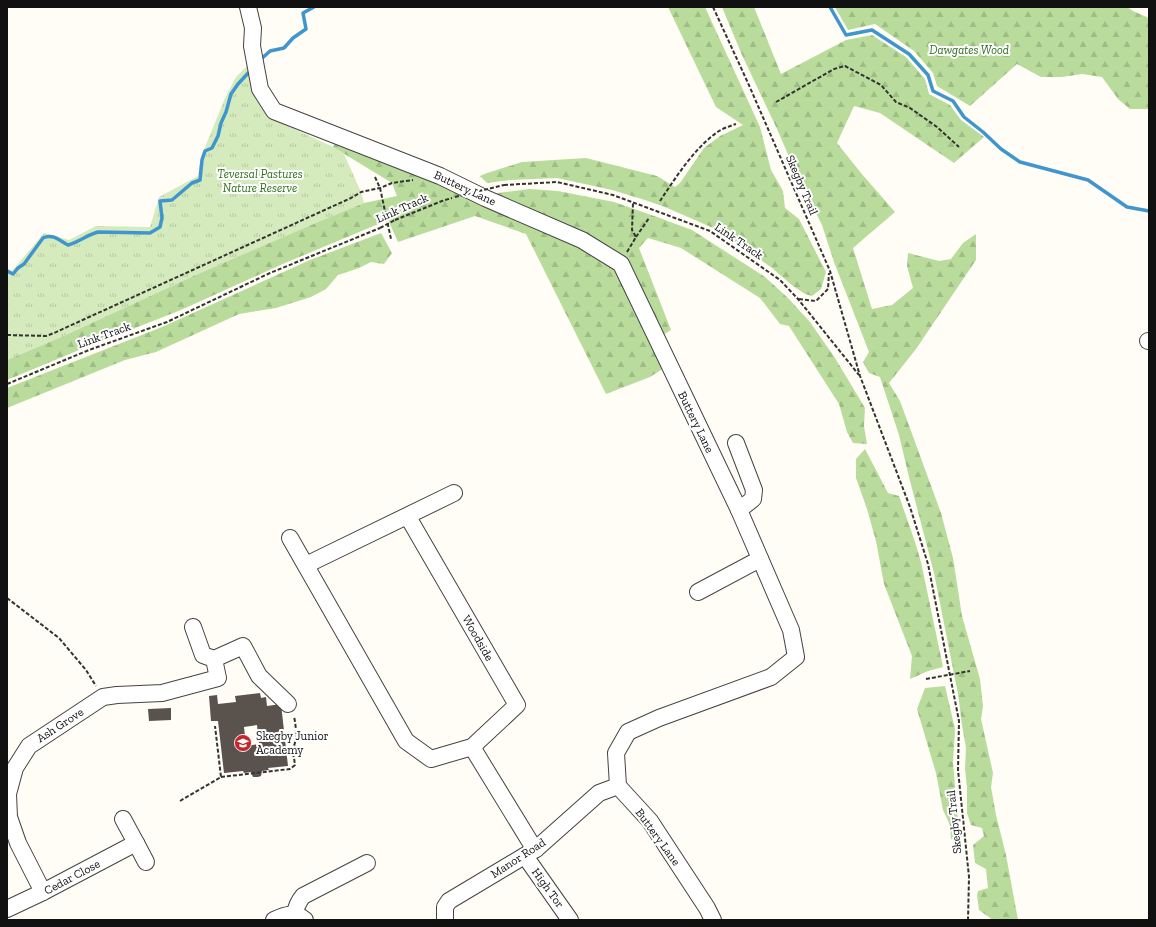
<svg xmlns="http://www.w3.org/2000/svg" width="1156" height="927" font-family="'Zilla Slab',serif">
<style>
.grass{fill:url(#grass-tufts)}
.forest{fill:url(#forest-firs)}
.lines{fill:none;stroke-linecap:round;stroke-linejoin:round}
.stream{stroke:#3f96cf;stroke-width:3.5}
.building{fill:#5a524d;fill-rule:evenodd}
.minor-casing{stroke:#444;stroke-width:18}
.path{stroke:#333;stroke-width:2;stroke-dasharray:4 2;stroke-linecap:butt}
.minor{stroke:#fff;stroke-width:16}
.path-bridge{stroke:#333;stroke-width:2;stroke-dasharray:4 2;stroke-linecap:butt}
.labels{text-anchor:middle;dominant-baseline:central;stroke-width:4;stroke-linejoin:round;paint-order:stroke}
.park-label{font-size:12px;font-style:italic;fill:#2f6b1f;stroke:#fff}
.street-label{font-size:12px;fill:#111;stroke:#fff}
.poi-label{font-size:12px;fill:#111;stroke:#fff;text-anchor:start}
</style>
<defs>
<pattern id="grass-tufts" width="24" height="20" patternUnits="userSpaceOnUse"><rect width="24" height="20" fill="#d5ebbd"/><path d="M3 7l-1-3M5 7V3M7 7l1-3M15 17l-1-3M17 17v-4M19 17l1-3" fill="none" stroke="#b6c8a1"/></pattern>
<pattern id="forest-firs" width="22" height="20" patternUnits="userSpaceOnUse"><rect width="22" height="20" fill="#b9dc9c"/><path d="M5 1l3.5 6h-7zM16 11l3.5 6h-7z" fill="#9ebc85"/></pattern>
</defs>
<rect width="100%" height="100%" fill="#fffdf5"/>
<polygon class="grass" points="247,66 253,91 269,117 333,147 344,154 361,192 364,203 200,273 59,338 7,360 7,268 12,271 44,233 69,240 96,226 150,227 159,197 198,176 201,157 225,98 236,77"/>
<g class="forest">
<polygon points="668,7 705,7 760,127 771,170 783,191 785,208 799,219 826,272 821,289 812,296 805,294 793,286 772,268 720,231 665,207 645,200 612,190 557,178 510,180 487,183 480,176 487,173 522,162 586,158 657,176 675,187 680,183 704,148 720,136 743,125 716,107"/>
<polygon points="722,7 754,7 781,74 846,40 872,35 906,57 925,79 929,94 950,105 961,120 984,137 954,163 880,113 854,106 837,143 861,173 895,212 853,248 872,309 892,305 913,288 907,266 908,253 939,261 951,259 963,243 976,234 976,260 916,349 889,383 900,401 941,513 953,558 962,616 980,679 983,706 981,719 993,773 991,787 996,815 1006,855 1018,920 993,920 979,910 977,895 978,891 988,888 986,869 975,863 973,845 984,836 982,828 971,825 967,813 967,787 965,769 966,748 962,725 958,694 934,573 909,477 899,435 880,377 869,373 863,362 869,352 834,262 822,225 800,182 777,129 742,55"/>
<polygon points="835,7 1127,7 1133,11 1149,18 1149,107 1148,109 1130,109 1118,99 1102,77 1082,74 1062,77 1041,77 1017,64 970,106 937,86 933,73 914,51 875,24 848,30"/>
<polygon points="336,142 529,221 619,267 664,368 650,377 606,394 526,234 475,216 398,242 388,220 285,263 181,310 84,348 7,380 7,360 59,338 200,273 323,220 364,203 397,196 392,183 333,147"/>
<polygon points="529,189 558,191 614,202 657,217 692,230 765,277 787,297 810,322 835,358 865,408 864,426 867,444 853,443 847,432 839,404 789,326 780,324 760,298 681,248 648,238 639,248 671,330 660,337 636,277 489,194"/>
<polygon points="381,233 392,253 384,264 371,262 359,268 338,275 326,289 311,297 276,308 239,314 156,352 125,360 7,408 7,388 162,327 310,260"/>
<polygon points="865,449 888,493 899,496 915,542 921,562 943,667 928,671 910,679 912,656 884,584 876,541 867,509 856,478 856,459"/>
<polygon points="945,686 955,729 953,763 959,832 955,840 951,839 950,825 943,810 936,773 917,709 925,688"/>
</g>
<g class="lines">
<g class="stream">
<polyline points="830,7 846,35 872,30 909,54 928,75 933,91 953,101 964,117 983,132 1001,149 1020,162 1088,180 1127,207 1149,211"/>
<polyline points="259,61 270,51 284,48 293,38 306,29 303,13 314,7"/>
<path d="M7,271l6,3 5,-6 6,-4 19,-26c10,-5 17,3 25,7 11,-3 19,-10 30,-13l52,1 10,-6 2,-9 -2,-17 12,-1 20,-17 8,-3 2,-20 3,-9 7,-3 6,-12 3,-13 5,-11 5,-18 7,-10 13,-14"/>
</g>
</g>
<g class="building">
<path d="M260,693l1,5 5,-1 1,9 14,-2 7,62 -20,2 1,2 -7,1 -1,5 -3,1h-5l-2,-5 -7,1 -1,-2 -19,2 -6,-52h-7l-2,-25 8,-1 1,9 18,-2 -1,-6zM257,725l2,19 -13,2 -2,-19z"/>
<polygon points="171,708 171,720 149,721 148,709"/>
</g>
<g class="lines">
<g class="minor-casing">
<g id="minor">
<polyline points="248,7 253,28 252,46 260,89 274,111 440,176 485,198 582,240 621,264 739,510 791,630 796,657 771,677 659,718 628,732 616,753 618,786 650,821 707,908 713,920"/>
<polyline points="1148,341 1149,341"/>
<polyline points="736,443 754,490 753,499 739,510"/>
<polyline points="290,538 406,741 431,759 472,747 517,705 408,517"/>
<polyline points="306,565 454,493"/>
<polyline points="698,592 760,559"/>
<polyline points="214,659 243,646 259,676 288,704"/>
<polyline points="472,747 532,845 536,849"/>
<polyline points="136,843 146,862"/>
<polyline points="525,856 570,920"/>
<polyline points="43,892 18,843 9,817 8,794 15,768 29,746 103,697 117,695 162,693 218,678 214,659 203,655 193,627"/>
<polyline points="7,909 43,892 136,843 123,819"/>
<path d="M295,914c1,-7 3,-12 8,-18l64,-33"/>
<path d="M274,920c11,-5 21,-9 31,0"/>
<polyline points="445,920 445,907 449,901 536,849 599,793 618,786"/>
</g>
</g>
<g class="path">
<polyline points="713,7 748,83 830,271 860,376 910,507 928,564 959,721 958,770 969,877 968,920"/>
<polyline points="776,102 834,69 845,66 881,85 896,102 910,108 937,127 959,147"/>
<polyline points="375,177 380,188 391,239"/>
<polyline points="504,185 557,182 613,195 710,231 780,280 798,299 859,375"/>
<path d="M660,201c16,-24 35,-54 59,-70 5,-3 11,-5 17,-7"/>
<polyline points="395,220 442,201 452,198"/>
<polyline points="636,237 649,218"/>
<polyline points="627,252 636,237 632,230 633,203"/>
<polyline points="799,299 816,301 828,289 829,273"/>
<polyline points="7,335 46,336 54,333 351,198 361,192 380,188 392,183 413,180"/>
<polyline points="7,384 89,350 167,322 270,273 380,228"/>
<polyline points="7,598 59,638 86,670 96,686"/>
<path d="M221,777l69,-8 5,-4 -1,-7 -2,-8c6,-10 4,-23 2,-34"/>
<polyline points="180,801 221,777 215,726"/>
</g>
<use href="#minor" class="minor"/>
<g class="path-bridge">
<polyline points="455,197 504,185"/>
<polyline points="380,228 395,220"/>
<polyline points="926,679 970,671"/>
</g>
</g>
<defs>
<g id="school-disc" transform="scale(0.9)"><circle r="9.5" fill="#c4262e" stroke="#fff"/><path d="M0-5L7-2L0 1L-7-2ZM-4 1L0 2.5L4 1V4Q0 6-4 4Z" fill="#fff"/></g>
</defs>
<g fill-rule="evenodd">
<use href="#school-disc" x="243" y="743"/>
</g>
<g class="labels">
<g class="park-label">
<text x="969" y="50">Dawgates Wood</text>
<text x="260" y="174">Teversal Pastures<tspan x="260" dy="14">Nature Reserve</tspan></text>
</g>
<g class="street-label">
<text transform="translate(802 185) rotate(67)">Skegby Trail</text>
<text transform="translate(465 188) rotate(25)">Buttery Lane</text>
<text transform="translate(402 208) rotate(-24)">Link Track</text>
<text transform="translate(739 241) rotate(34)">Link Track</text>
<text transform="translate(104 335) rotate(-20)">Link Track</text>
<text transform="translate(696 422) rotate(64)">Buttery Lane</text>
<text transform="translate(478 638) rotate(60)">Woodside</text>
<text transform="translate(60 725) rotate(-33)">Ash Grove</text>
<text transform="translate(954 822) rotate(-96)">Skegby Trail</text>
<text transform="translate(658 837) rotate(54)">Buttery Lane</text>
<text transform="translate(518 858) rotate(-33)">Manor Road</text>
<text transform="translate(72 877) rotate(-28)">Cedar Close</text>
<text transform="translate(548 888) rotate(54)">High Tor</text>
</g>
<g class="poi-label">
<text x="256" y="736">Skegby Junior<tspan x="256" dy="14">Academy</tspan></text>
</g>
</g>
<rect width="1156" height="927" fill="none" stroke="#111111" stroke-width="16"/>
</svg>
